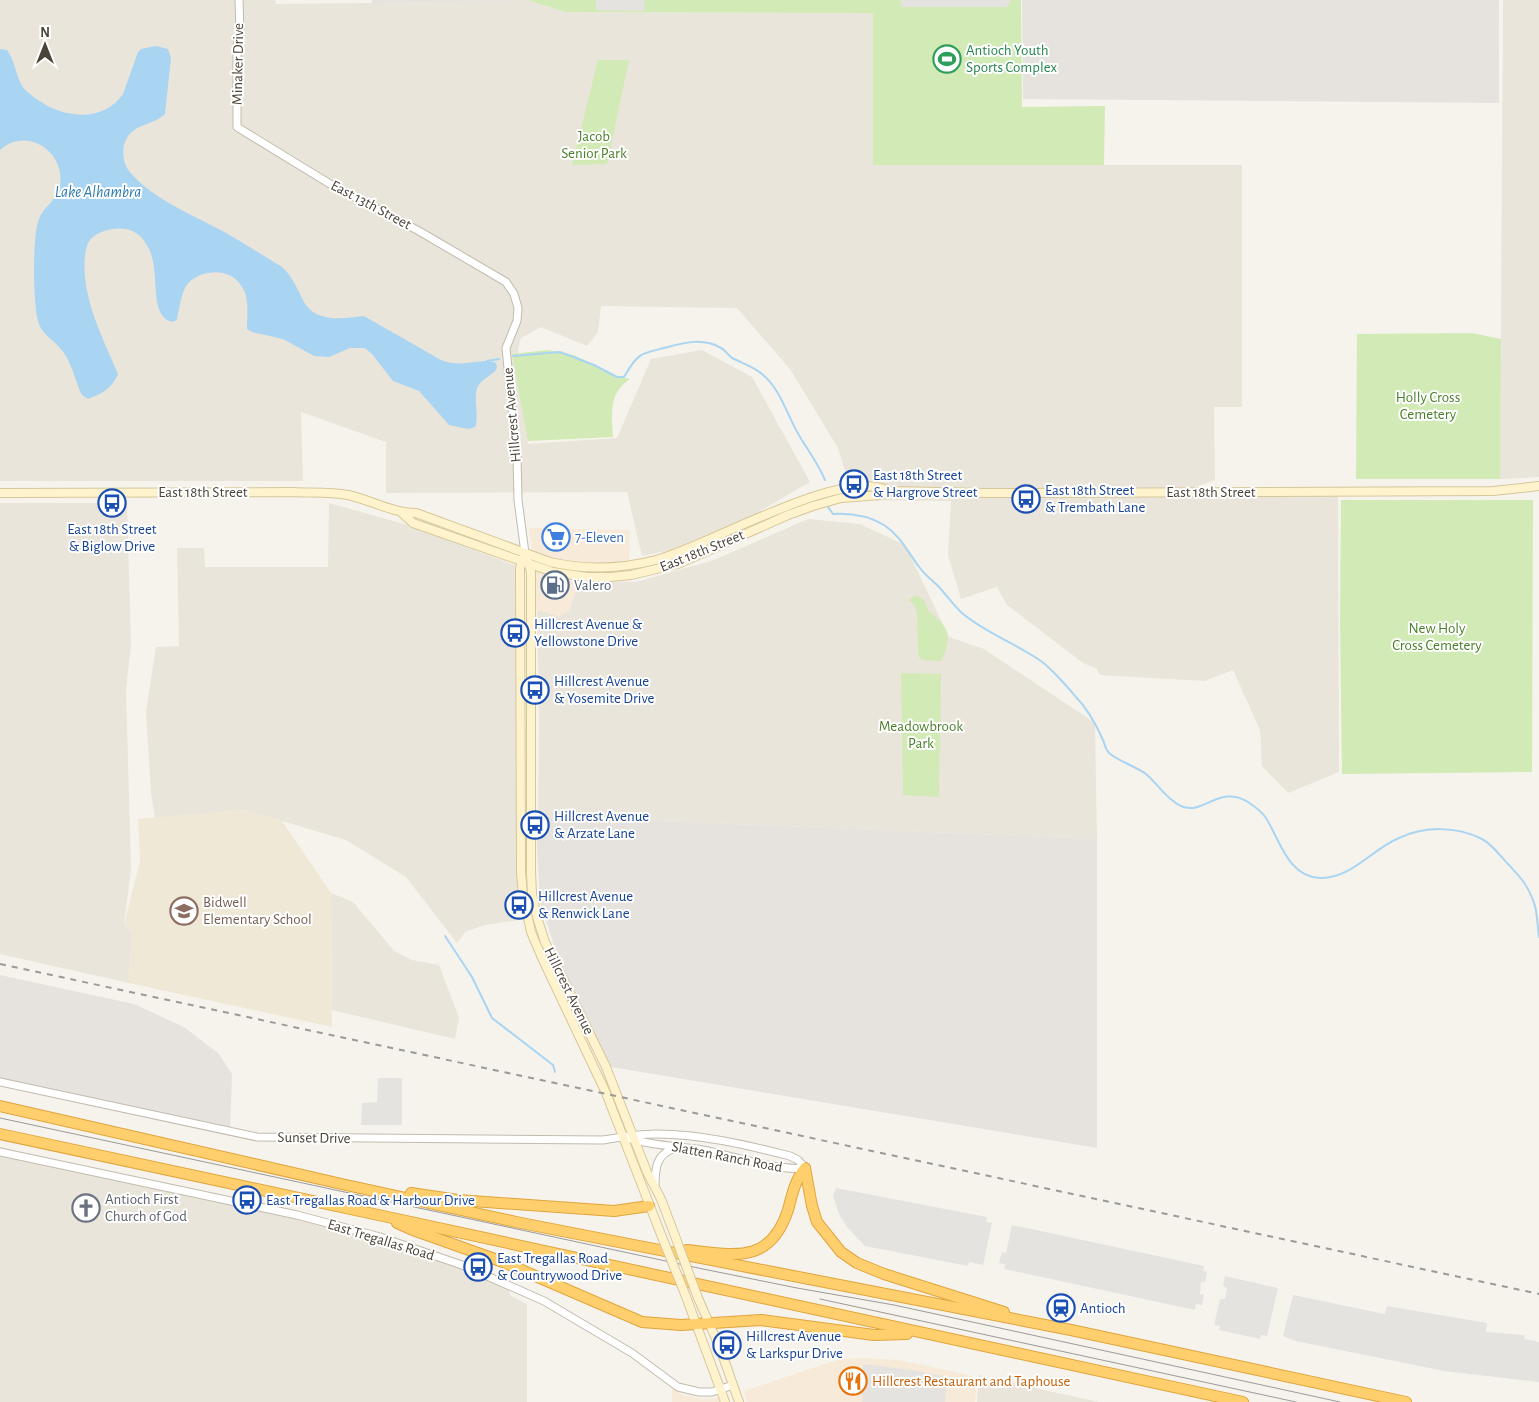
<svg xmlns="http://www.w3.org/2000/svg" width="1539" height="1402" font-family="'Alegreya Sans',sans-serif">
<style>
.residential{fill:#eae5da}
.commercial{fill:#f7ead8}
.industrial{fill:#e6e2dd}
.education{fill:#efe8d6}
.green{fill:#d2eab5}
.parking{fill:#e5e3e0}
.water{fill:#a9d4f2}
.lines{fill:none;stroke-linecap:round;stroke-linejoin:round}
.stream{stroke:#a9d4f2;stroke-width:2}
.tertiary-casing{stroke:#c2bbae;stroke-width:9}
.secondary-casing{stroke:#d6c79b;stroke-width:10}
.motorway-casing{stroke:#e0a43c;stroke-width:12}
.tertiary{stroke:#fff;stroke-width:7}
.secondary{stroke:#fff3cd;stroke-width:8}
.motorway{stroke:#ffcf6e;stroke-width:10}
.tram{stroke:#9a9a9a;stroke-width:1}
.rail{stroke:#9a9a9a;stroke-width:2;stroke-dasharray:6 6;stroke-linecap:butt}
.secondary-bridge-casing{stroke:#d6c79b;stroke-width:10;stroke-linecap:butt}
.secondary-bridge{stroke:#fff3cd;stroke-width:8}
.labels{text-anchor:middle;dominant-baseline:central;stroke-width:4;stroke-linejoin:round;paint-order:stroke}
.leisure-label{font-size:15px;fill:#27864d;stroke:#fff;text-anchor:start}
.street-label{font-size:15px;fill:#4b4439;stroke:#fff}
.park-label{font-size:15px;fill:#4a7f2a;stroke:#fff}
.transit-label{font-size:15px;fill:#164399;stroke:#fff;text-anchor:start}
.shop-label{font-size:15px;fill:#366cbe;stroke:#fff;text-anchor:start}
.service-label{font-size:15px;fill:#4e5e75;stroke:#fff;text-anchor:start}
.education-label{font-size:15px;fill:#785e54;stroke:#fff;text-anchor:start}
.worship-label{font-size:15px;fill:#5b616d;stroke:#fff;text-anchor:start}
.food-label{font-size:15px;fill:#c56008;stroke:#fff;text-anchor:start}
.water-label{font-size:16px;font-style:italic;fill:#2e7ab2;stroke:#fff}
</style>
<rect width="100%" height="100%" fill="#f6f3ec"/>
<g class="residential">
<polygon points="0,0 275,0 276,4 530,1 565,12 873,13 873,165 1242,165 1242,407 1214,407 1215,480 1184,491 1326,491 1338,497 1339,772 1288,793 1262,766 1260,730 1233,670 1205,681 1100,675 1097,669 1083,663 1007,605 997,587 961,599 948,555 951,501 854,500 838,448 790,369 737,308 601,306 598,332 587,346 541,327 521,338 518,349 528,444 617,438 651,359 702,350 752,377 810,482 755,514 670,550 642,556 627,492 386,493 386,442 301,412 303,481 0,481"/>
<polygon points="1503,0 1539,0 1539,477 1500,479"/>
<polygon points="0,503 127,503 131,646 126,689 131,869 124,925 132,931 129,983 0,954"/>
<polygon points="329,503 404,524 517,566 520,872 526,919 485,925 465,932 457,943 406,877 346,840 245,810 155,818 151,793 146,711 156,647 179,646 177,548 204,548 205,567 328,567"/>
<polygon points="808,519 860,524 905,545 949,637 984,649 1095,723 1097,839 538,816 539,721 537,610 560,616 569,611 579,581 636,582 714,560"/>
<polygon points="331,893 353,902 394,951 412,960 439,965 459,1018 455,1039 332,1010"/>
<polygon points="0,1147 107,1174 380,1237 505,1283 511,1296 527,1304 527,1402 0,1402"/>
<polygon points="979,1375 1048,1391 1099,1402 977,1402"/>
</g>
<g class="commercial">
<polygon points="529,528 630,530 629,563 584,565 569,611 560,616 534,609 533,562"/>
<polygon points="864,1358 898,1360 919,1364 972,1376 977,1379 975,1402 747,1402 744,1392 747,1390 827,1363 844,1359"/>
<polygon points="672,1388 683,1395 704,1399 720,1398 721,1402 672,1402"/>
</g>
<g class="industrial">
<polygon points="372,0 530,0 530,1 372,3"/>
<polygon points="1022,0 1499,0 1499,103 1023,99"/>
<polygon points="538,816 1097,839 1097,1148 611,1067 559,960 540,903 537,847"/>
<polygon points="0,975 134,1004 184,1027 219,1054 232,1074 230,1131 0,1082"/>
</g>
<polygon class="education" points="245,810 282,821 331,893 332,1027 129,983 132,931 124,925 140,861 138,819"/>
<g class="green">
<polygon points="530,0 1021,0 1022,107 1105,106 1104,165 873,165 873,13 565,12 530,1"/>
<polygon points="598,60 629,60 607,164 572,165"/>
<polygon points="1472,333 1501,339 1500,479 1356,479 1357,334"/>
<path d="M548,350l26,5 43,21 13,3c-22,15 -18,34 -17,58l-85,4 -16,-87z"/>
<polygon points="1341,500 1533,500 1532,772 1342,774 1340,617"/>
<path d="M914,596c11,0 11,7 15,15 3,4 8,7 12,11 11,13 7,24 0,39l-19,-1 -4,-4 -1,-44 -2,-6 -6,-6z"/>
<polygon points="901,673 941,674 939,797 903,795"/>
</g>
<g class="parking">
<polygon points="596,0 645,0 644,11 596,10"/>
<polygon points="901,0 1011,0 1007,7 901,7"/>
<polygon points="378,1078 402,1078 402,1125 361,1125 362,1103 377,1102"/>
<polygon points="836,1188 987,1217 986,1222 992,1223 983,1265 969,1262 968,1266 865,1246 847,1227 839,1214 833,1196"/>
<polygon points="1012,1225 1204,1266 1203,1271 1207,1272 1205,1282 1201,1282 1200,1294 1204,1295 1202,1305 1196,1304 1195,1310 1004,1269 1005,1264 999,1263 1002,1252 1006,1253"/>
<polygon points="1225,1276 1278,1288 1267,1336 1261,1335 1260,1339 1219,1330 1220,1326 1214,1325 1220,1299 1225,1299 1227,1288 1223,1286"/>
<polygon points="1293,1295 1385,1314 1387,1306 1487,1323 1486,1332 1524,1335 1525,1339 1539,1342 1539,1382 1444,1371 1296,1341 1283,1336"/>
<polygon points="863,1364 912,1370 948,1377 945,1402 862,1402"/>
</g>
<path class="water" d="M156,46l12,3 3,9 -6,56c-13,13 -34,8 -41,31 -2,8 0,20 5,26 21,26 61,43 90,58 21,12 42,25 63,38 10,9 15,21 21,33 11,23 40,19 61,16l77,44c20,8 34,-1 54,2l2,4 -1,4c-5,5 -11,8 -16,13 -9,11 0,30 -5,44l-7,2 -19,-4 -30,-34 -26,-10 -21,-27 -7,-6h-15l-21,9 -15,-1 -31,-17 -31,-7 -5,-3c0,-12 2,-28 -3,-39 -3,-5 -7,-11 -13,-14 -13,-8 -37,-3 -45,10 -5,9 -7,23 -9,34l-5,2c-26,-7 -9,-56 -26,-78 -2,-4 -6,-9 -10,-11 -12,-9 -41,-4 -48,10 -4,11 -4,23 -3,34 3,33 20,66 33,97 -6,15 -17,20 -30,25l-6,-4c-8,-16 -10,-35 -23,-48 -7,-8 -19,-15 -21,-26 -5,-18 -6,-85 1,-102 5,-13 19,-19 21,-35 5,-33 -34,-58 -60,-34v-101l7,1c8,11 9,25 15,36 6,8 16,14 24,19 26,14 59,15 77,-11l15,-42 3,-3z"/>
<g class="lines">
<g class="stream">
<path d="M513,356l47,-4 34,13 23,12h7c15,-26 17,-23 44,-30 18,-5 36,-9 53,1 4,2 7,7 11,10 10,5 22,9 30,16 19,15 26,44 38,63 9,15 18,26 25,43"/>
<polyline points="487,361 499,359"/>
<path d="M828,507l5,7c17,-1 36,2 51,11 17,11 24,28 36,43 5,7 11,11 17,17 9,9 16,20 25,28 22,19 54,31 76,46 10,6 29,27 37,37 12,12 21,28 28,44 2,4 2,9 6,13 9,8 26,13 37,21 11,9 21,26 35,32 23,10 38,-22 67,-4 6,4 14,10 18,16 14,22 22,59 54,60 31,1 52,-29 79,-40 26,-12 57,-12 83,1 11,6 19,18 27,26 11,12 18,19 24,35 5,12 4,24 6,37"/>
<polyline points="445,936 472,977 492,1018 553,1065 555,1072"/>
</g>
<g class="tertiary-casing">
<g id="tertiary">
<polyline points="239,0 240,33 237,45 237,127 335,187 419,231 506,282 514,294 518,308 517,321 506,348 517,457 518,500 525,553"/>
<path d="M0,1082l257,55 346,3c18,-3 36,-6 54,-6 44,0 90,11 133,22l8,4 7,8"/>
<path d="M631,1139c23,7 48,7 72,11 30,6 73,21 102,18"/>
<polyline points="0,1152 297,1215 380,1237 462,1265 544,1301 632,1353 678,1387 699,1392 712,1392 733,1385"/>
<path d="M655,1187c0,-19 1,-34 21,-39"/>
</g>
</g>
<g class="secondary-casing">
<g id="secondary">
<path d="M0,493l293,-1c18,1 37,0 55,3 23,5 44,18 68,18l134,49c35,8 71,7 106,-2 53,-14 186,-94 233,-69"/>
<polyline points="402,513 413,523 553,572 587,577 610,577 631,575 678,564 788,515 813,506 841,498 881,495 889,491 988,493 1493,491 1539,486"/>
<polyline points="523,558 520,568 521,872 523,895 531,932 543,960 606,1093 662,1237"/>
<polyline points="528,562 531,572 531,871 532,894 537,917 545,942 606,1067 647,1172 661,1199 675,1236"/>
<polyline points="685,1294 725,1402"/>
<polyline points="698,1298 720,1348 739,1402"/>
</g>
</g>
<g class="motorway-casing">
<g id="motorway">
<polyline points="0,1106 346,1185 521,1223 1071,1330 1406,1402"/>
<polyline points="0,1134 383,1216 1243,1402"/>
<polyline points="805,1168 812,1206 817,1222 841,1252 857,1263 884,1274 1004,1312"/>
<polyline points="411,1193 458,1200 614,1211 649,1206"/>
<polyline points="397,1223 413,1230 503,1262 642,1322 681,1325 761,1320 874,1335 907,1334"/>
<path d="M687,1250c47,5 83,15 101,-40 4,-15 7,-30 17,-42"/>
</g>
</g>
<use href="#tertiary" class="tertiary"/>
<use href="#secondary" class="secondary"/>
<use href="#motorway" class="motorway"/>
<g class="tram">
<polyline points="0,1118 703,1269 797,1288 894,1305 1340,1402"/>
<polyline points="820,1299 1296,1402"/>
</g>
<polyline class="rail" points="0,964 1539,1294"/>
<g class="secondary-bridge-casing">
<g id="secondary-bridge">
<polyline points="675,1236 698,1298"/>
<polyline points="662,1237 685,1294"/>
</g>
</g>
<use href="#secondary-bridge" class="secondary-bridge"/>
</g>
<defs>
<g id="stadium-ring" transform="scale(1.4375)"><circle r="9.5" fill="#fff" stroke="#2e9e5b" stroke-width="1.5"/><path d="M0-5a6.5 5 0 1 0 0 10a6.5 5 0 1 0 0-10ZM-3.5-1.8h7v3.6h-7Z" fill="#2e9e5b"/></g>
<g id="bus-ring" transform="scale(1.4375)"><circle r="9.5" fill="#fff" stroke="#1a4fb4" stroke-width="1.5"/><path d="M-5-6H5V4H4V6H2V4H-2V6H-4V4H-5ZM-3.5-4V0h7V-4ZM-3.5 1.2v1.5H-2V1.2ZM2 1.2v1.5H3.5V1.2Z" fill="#1a4fb4"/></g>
<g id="supermarket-ring" transform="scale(1.4375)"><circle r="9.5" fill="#fff" stroke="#3f7fe0" stroke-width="1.5"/><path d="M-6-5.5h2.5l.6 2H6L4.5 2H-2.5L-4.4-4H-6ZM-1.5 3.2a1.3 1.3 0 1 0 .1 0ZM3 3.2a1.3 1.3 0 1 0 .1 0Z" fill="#3f7fe0"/></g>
<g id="fuel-ring" transform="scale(1.4375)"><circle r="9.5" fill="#fff" stroke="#5c6f8a" stroke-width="1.5"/><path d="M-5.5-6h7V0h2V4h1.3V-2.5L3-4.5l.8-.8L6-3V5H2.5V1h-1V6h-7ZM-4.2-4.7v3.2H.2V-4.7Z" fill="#5c6f8a"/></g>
<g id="school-ring" transform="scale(1.4375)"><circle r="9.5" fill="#fff" stroke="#8d6e63" stroke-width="1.5"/><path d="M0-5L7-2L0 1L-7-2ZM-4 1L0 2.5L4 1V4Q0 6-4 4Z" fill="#8d6e63"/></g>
<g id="church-ring" transform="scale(1.4375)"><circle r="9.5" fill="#fff" stroke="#6b7280" stroke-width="1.5"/><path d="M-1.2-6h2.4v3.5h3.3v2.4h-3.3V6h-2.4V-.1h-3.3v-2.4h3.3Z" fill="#6b7280"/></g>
<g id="station-ring" transform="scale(1.4375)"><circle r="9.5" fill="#fff" stroke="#1a4fb4" stroke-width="1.5"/><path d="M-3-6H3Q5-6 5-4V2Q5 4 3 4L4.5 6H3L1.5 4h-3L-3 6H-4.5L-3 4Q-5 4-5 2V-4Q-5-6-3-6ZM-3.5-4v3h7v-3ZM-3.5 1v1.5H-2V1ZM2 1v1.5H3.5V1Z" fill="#1a4fb4"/></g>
<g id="restaurant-ring" transform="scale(1.4375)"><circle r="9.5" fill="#fff" stroke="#e8710a" stroke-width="1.5"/><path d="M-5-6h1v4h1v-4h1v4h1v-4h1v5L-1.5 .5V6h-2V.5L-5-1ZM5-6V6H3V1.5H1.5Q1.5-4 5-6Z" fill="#e8710a"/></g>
</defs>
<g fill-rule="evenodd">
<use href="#stadium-ring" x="947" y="59"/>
<use href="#bus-ring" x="854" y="484"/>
<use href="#bus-ring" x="1026" y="499"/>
<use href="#bus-ring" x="112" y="503"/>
<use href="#supermarket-ring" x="556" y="537"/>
<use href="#fuel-ring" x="555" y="585"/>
<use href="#bus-ring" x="515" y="633"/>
<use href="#bus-ring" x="535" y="690"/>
<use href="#bus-ring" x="535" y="825"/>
<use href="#bus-ring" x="519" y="905"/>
<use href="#school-ring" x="184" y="911"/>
<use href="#bus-ring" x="247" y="1200"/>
<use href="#church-ring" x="86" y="1208"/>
<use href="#bus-ring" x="478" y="1267"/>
<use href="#station-ring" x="1061" y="1308"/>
<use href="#bus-ring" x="727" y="1345"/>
<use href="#restaurant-ring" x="853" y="1381"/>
</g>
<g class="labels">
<g class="leisure-label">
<text x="966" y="50">Antioch Youth<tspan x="966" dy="17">Sports Complex</tspan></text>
</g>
<g class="street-label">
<text transform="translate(238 64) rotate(-89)">Minaker Drive</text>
<text transform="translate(371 205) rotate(28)">East 13th Street</text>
<text transform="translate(512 415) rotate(-95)">Hillcrest Avenue</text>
<text x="203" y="492">East 18th Street</text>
<text x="1211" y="492">East 18th Street</text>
<text transform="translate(702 551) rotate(-22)">East 18th Street</text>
<text transform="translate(569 991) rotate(64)">Hillcrest Avenue</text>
<text transform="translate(314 1138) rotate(1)">Sunset Drive</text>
<text transform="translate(727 1157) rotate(11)">Slatten Ranch Road</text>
<text transform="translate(381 1240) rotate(17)">East Tregallas Road</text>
</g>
<g class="park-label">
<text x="594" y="136">Jacob<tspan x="594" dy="17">Senior Park</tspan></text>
<text x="1428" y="397">Holly Cross<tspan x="1428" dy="17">Cemetery</tspan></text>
<text x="1437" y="628">New Holy<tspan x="1437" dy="17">Cross Cemetery</tspan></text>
<text x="921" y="726">Meadowbrook<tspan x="921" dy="17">Park</tspan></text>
</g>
<g class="transit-label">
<text x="873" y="475">East 18th Street<tspan x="873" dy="17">&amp; Hargrove Street</tspan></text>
<text x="1045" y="490">East 18th Street<tspan x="1045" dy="17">&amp; Trembath Lane</tspan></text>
<text x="112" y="529" text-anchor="middle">East 18th Street<tspan x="112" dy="17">&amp; Biglow Drive</tspan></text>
<text x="534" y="624">Hillcrest Avenue &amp;<tspan x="534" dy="17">Yellowstone Drive</tspan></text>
<text x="554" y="681">Hillcrest Avenue<tspan x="554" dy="17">&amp; Yosemite Drive</tspan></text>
<text x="554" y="816">Hillcrest Avenue<tspan x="554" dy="17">&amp; Arzate Lane</tspan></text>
<text x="538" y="896">Hillcrest Avenue<tspan x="538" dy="17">&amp; Renwick Lane</tspan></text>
<text x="266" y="1200">East Tregallas Road &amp; Harbour Drive</text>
<text x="497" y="1258">East Tregallas Road<tspan x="497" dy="17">&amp; Countrywood Drive</tspan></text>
<text x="1080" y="1308">Antioch</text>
<text x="746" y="1336">Hillcrest Avenue<tspan x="746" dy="17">&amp; Larkspur Drive</tspan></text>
</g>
<g class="shop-label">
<text x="575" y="537">7-Eleven</text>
</g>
<g class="service-label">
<text x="574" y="585">Valero</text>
</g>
<g class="education-label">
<text x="203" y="902">Bidwell<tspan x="203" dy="17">Elementary School</tspan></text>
</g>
<g class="worship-label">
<text x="105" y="1199">Antioch First<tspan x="105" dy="17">Church of God</tspan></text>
</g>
<g class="food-label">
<text x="872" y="1381">Hillcrest Restaurant and Taphouse</text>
</g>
<g class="water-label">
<text x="98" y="192">Lake Alhambra</text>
</g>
</g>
<g transform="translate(45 45)" stroke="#ffffff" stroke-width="4" paint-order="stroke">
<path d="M0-4L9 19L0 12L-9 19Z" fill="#4b4439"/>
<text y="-8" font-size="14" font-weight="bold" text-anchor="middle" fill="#4b4439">N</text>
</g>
</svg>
